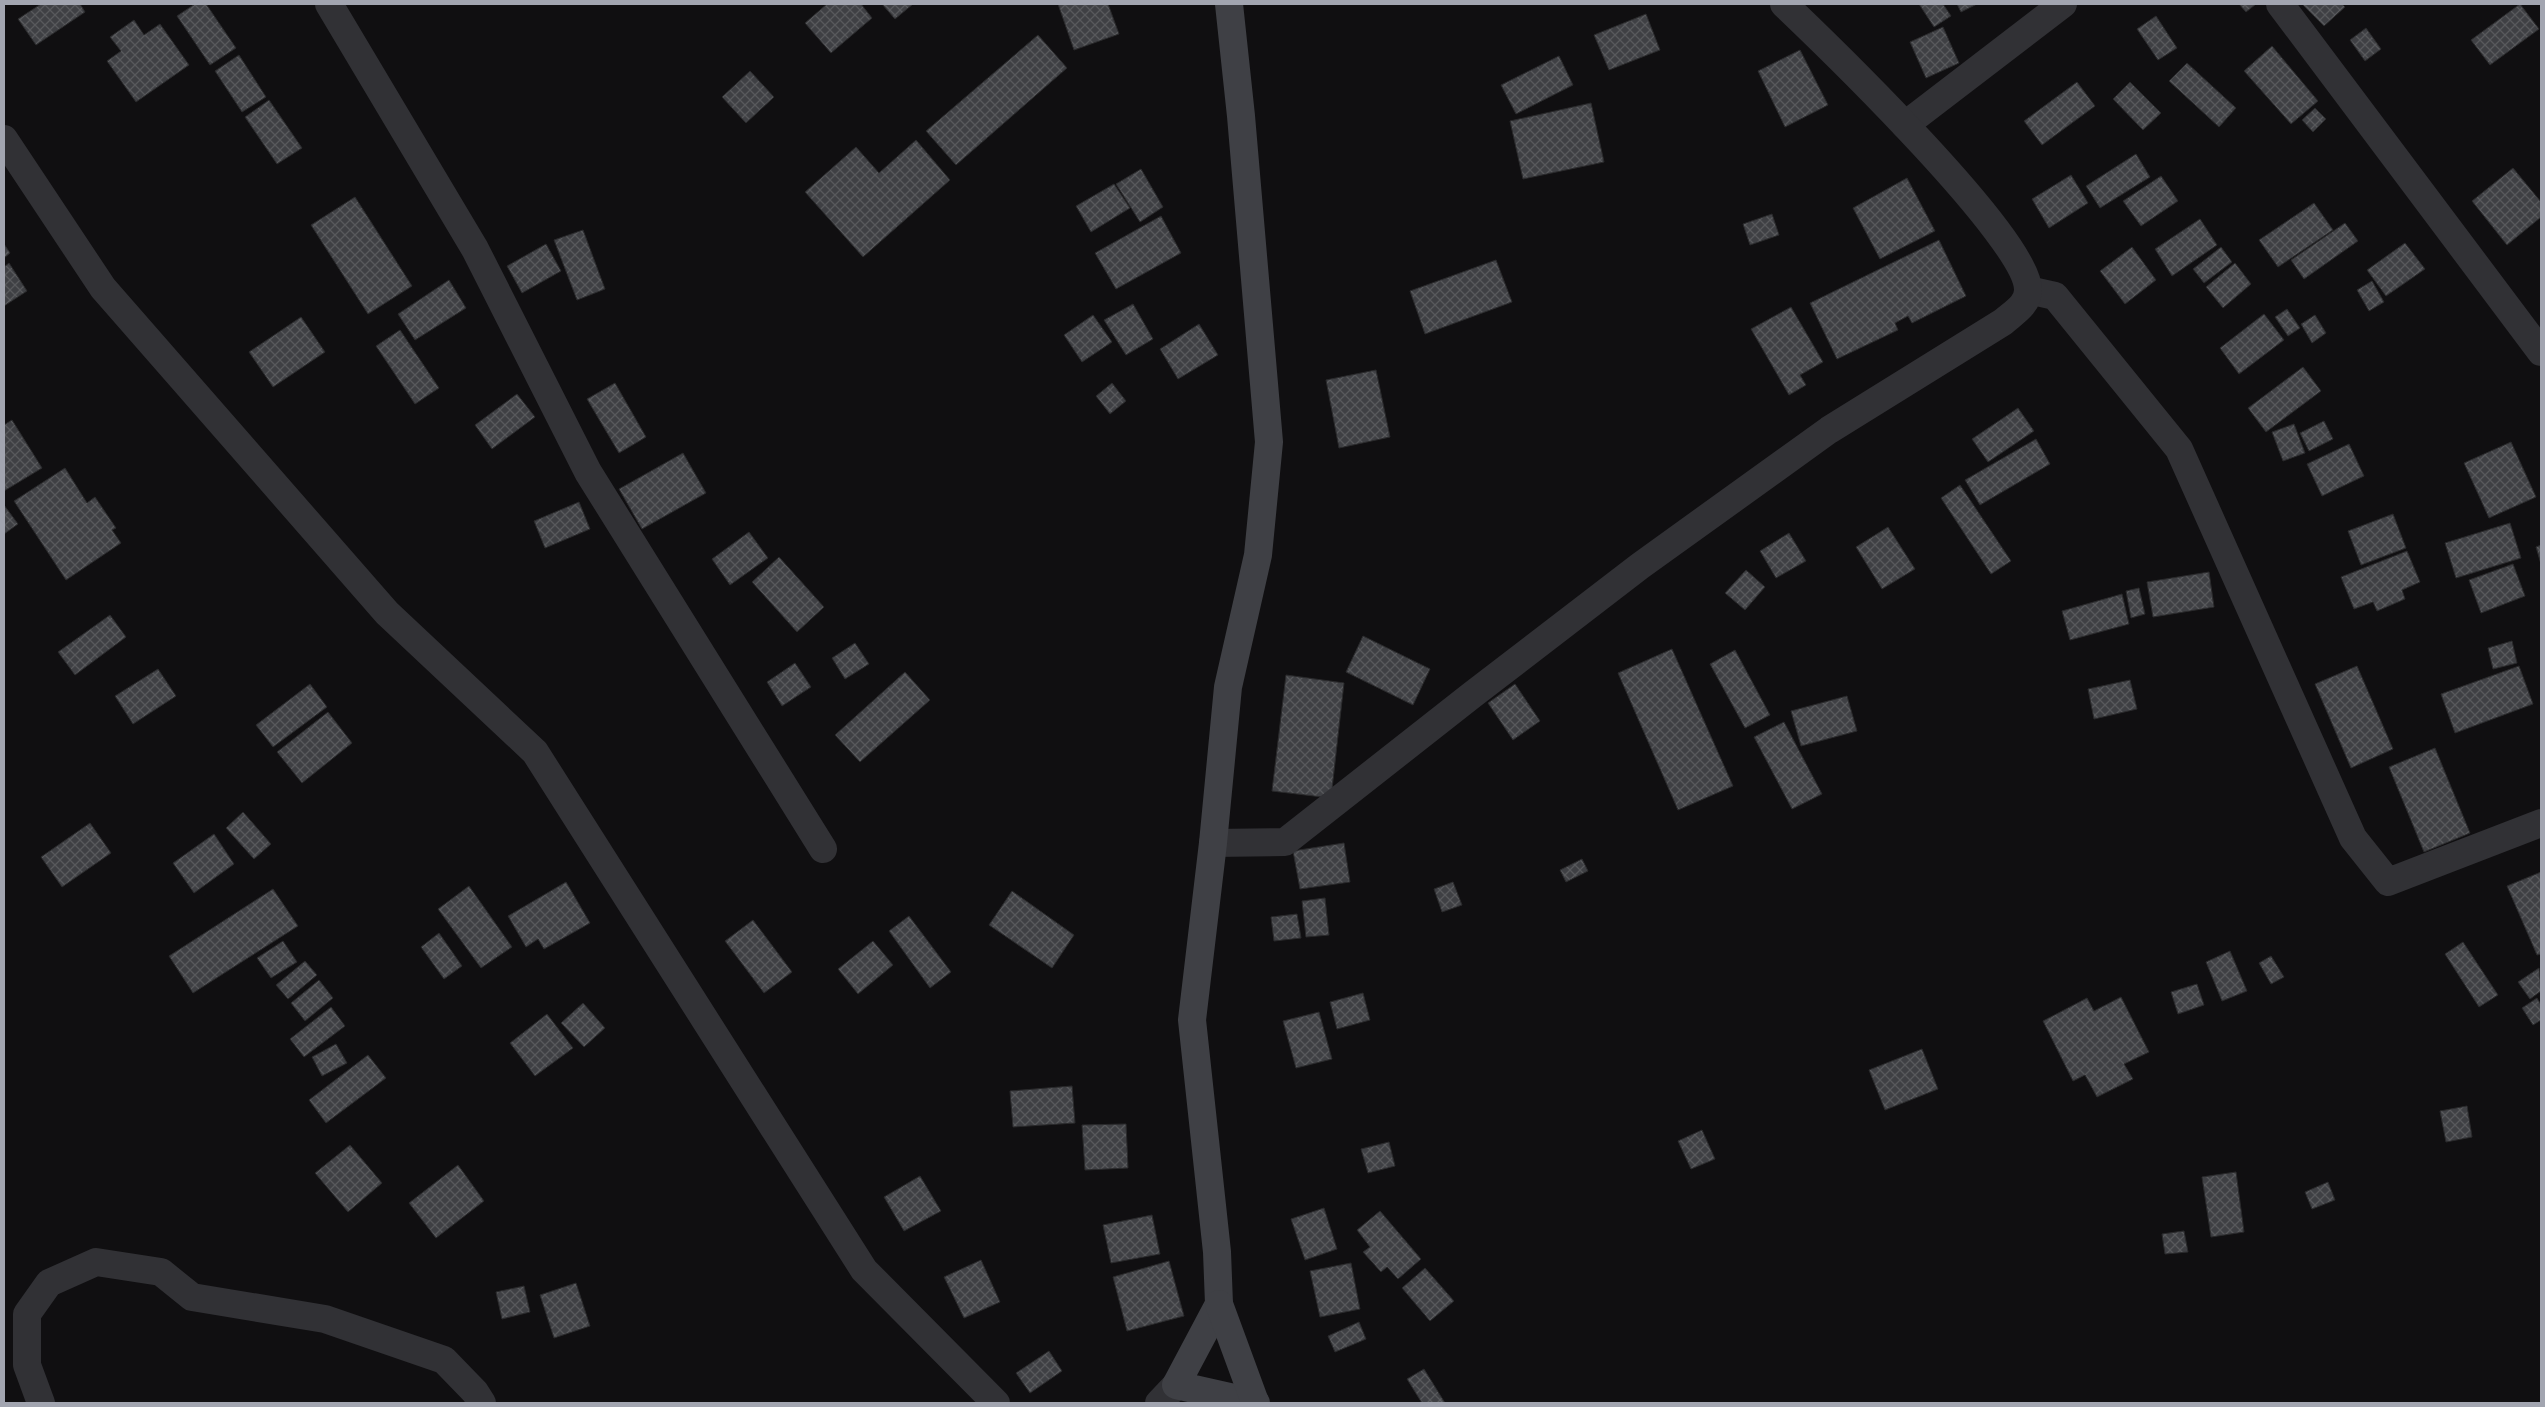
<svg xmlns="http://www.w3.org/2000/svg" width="2545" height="1407" font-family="'Open Sans',sans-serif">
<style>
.building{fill:url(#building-cross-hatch);stroke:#2a2a2c}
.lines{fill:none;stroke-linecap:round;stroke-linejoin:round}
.street{stroke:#313135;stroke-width:28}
.secondary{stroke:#3f4045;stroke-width:28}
</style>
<defs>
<pattern id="building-cross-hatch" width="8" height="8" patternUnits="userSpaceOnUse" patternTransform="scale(1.25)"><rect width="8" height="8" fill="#3f4044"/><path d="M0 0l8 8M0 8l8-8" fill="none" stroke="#58595c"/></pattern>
</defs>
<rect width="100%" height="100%" fill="#100f11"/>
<g class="building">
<polygon points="41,4 80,4 85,12 36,45 18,19"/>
<polygon points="195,4 206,4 236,48 210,65 177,16"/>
<polygon points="827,4 861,4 872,18 831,53 805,23"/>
<polygon points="882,4 913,4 895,19"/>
<polygon points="1058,4 1108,4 1119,34 1074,50"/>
<polygon points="1919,4 1943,4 1951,16 1934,27"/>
<polygon points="1957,4 1977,4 1961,12"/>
<polygon points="2239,4 2256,4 2246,12"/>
<polygon points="2302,4 2342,4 2345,7 2324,26"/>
<polygon points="2520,4 2539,29 2490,65 2471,40"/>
<polygon points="1646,14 1660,50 1609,70 1594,35"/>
<polygon points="2156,16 2177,48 2158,60 2137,29"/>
<polygon points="134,20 144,35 160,24 189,65 136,102 107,61 121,51 110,37"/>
<polygon points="1943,27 1959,63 1926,78 1910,42"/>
<polygon points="2366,28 2381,49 2365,61 2350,40"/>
<polygon points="1038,35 1067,68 956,165 926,131"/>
<polygon points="2272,46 2318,101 2291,124 2244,71"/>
<polygon points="1800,50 1828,105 1785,127 1758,71"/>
<polygon points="239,55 266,97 242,112 215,71"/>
<polygon points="1559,56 1573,85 1516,114 1501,85"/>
<polygon points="2187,63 2236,108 2219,127 2169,81"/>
<polygon points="750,71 774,97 746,123 722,97"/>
<polygon points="2077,82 2095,106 2042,145 2024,121"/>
<polygon points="2130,82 2161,113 2143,130 2113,99"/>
<polygon points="269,100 302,148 277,164 245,117"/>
<polygon points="1591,103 1604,162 1523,179 1510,121"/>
<polygon points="2315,108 2326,119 2313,132 2302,120"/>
<polygon points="916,140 950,180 863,257 805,192 856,147 879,173"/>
<polygon points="2136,154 2150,177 2100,208 2086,186"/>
<polygon points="2513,168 2541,202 2541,217 2507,245 2472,201"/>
<polygon points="1141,169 1163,207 1140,222 1116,184"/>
<polygon points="2071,175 2088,203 2049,228 2032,199"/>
<polygon points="2161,176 2178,201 2141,226 2123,201"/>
<polygon points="1907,178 1935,231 1880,259 1853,208"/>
<polygon points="1114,184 1130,208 1091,232 1076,206"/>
<polygon points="355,197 412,286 368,314 311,225"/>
<polygon points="2314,203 2333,230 2278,267 2259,240"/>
<polygon points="1772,214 1779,235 1750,245 1743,224"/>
<polygon points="1161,216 1181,253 1116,289 1095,253"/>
<polygon points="2200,219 2217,245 2172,276 2155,249"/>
<polygon points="2345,223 2358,241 2304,279 2291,260"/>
<polygon points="583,230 605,289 577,300 554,240"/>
<polygon points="1939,240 1966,296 1912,323 1908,316 1895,323 1898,330 1837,359 1810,303"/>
<polygon points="2405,243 2425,269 2386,296 2367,270"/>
<polygon points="4,244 10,253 4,258"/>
<polygon points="546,244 561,271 522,293 507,266"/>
<polygon points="2132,247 2156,280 2125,304 2100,271"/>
<polygon points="2221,247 2232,262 2204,283 2193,269"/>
<polygon points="1496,260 1512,302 1425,334 1410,291"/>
<polygon points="9,263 27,291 4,306 4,267"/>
<polygon points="2235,263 2251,284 2223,308 2206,287"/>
<polygon points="449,280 466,308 415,340 398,314"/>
<polygon points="2372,281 2384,302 2369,311 2357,290"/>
<polygon points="1133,304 1153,339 1126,355 1104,320"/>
<polygon points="1791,307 1823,362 1800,375 1806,385 1789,395 1751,329"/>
<polygon points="2287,309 2300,328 2288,336 2275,317"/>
<polygon points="2264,314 2284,340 2239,374 2220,348"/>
<polygon points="1093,315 1112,342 1082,362 1064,335"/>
<polygon points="2315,315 2326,333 2312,343 2301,324"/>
<polygon points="301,317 325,352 273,387 249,352"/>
<polygon points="1199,324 1218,355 1178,379 1160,349"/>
<polygon points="400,330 439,388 415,404 376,346"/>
<polygon points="2303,367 2321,391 2266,432 2248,408"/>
<polygon points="1376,370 1390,437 1339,448 1326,380"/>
<polygon points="615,383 646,437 619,453 587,399"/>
<polygon points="1112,383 1126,401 1110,414 1096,396"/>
<polygon points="517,394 535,417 492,449 475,425"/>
<polygon points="2018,408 2034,431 1988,462 1972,439"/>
<polygon points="12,420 42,468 4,491 4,425"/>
<polygon points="2324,421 2333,439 2309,451 2300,433"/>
<polygon points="2294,424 2305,453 2283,461 2272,432"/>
<polygon points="2036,439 2050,464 1980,505 1965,480"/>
<polygon points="2511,442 2536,497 2489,518 2464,463"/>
<polygon points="2349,444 2364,476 2322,496 2307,464"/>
<polygon points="683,453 706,493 642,529 619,489"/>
<polygon points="65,468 87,503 95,497 116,528 112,530 121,543 66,580 14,501"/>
<polygon points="1960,485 2011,561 1991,574 1941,498"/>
<polygon points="579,502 590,529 545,548 534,521"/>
<polygon points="4,505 18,524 4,534"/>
<polygon points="2393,514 2406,548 2361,565 2348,531"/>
<polygon points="2510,523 2521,558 2456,578 2445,543"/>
<polygon points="1888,527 1915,569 1882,589 1856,547"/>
<polygon points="749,532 768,558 730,585 712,559"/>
<polygon points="1789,533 1806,561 1776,578 1760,551"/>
<polygon points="2541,545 2541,564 2536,547"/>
<polygon points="2407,551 2420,582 2402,590 2405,599 2377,611 2373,602 2354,609 2341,577"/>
<polygon points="779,557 824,607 797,632 752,582"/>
<polygon points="2513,564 2525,596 2481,613 2469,580"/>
<polygon points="1746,570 1765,587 1745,610 1725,593"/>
<polygon points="2209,572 2214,607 2153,617 2147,582"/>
<polygon points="2139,588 2145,614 2131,618 2126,591"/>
<polygon points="2122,594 2129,624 2070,640 2062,611"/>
<polygon points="110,615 126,637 75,675 58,652"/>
<polygon points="1363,636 1430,669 1413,705 1346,672"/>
<polygon points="2512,641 2517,663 2493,669 2488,648"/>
<polygon points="855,643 869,664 845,679 832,658"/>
<polygon points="1672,649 1733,786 1678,810 1618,673"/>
<polygon points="1735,650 1770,715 1745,728 1710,664"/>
<polygon points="795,663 811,687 782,706 767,682"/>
<polygon points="2357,666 2393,749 2351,768 2315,684"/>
<polygon points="2519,666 2533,704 2455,733 2441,694"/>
<polygon points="158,669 176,696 133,724 115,696"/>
<polygon points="905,672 930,700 860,762 835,735"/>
<polygon points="1286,675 1344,683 1331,798 1272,791"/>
<polygon points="2130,680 2137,709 2094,719 2088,689"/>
<polygon points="310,684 327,707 273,747 256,725"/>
<polygon points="1515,684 1540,721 1513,740 1488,703"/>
<polygon points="1847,696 1857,731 1801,746 1791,711"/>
<polygon points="328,712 352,743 302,783 277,752"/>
<polygon points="1784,722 1822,794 1792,809 1754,737"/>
<polygon points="2435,748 2470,833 2424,852 2389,767"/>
<polygon points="243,812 271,844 254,859 226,828"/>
<polygon points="90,823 111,853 62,887 41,857"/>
<polygon points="214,834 234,864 194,893 173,863"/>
<polygon points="1344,843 1350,882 1300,889 1293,851"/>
<polygon points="1582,859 1588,871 1566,882 1560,870"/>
<polygon points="2541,872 2541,954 2537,955 2507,886"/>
<polygon points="566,882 590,923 544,949 538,939 526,947 508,916"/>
<polygon points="1453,882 1462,905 1442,912 1434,889"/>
<polygon points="469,886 512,947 481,968 438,909"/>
<polygon points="273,889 298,926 193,993 169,956"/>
<polygon points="1012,891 1074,935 1052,968 989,925"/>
<polygon points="1325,898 1329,935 1306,937 1302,901"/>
<polygon points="1297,914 1301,938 1274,941 1271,917"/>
<polygon points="909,916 951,972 930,988 889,931"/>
<polygon points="753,920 792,972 764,993 725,941"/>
<polygon points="439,933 462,966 444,979 421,947"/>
<polygon points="283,941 297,962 271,978 257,958"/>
<polygon points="873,941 893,965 858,994 838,969"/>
<polygon points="2463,942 2498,995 2479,1007 2445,954"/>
<polygon points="2230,951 2247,991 2222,1001 2206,962"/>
<polygon points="2271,956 2284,977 2271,984 2259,963"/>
<polygon points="305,961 317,975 288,999 276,985"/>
<polygon points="2539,968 2541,991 2530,999 2518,982"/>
<polygon points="319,980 333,998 305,1021 291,1003"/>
<polygon points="2197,984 2204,1005 2178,1014 2171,992"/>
<polygon points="1363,993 1370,1020 1337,1029 1330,1002"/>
<polygon points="2121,997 2149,1052 2124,1064 2133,1079 2097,1097 2085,1075 2073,1081 2043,1021 2087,998 2094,1011"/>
<polygon points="2537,998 2541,1005 2541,1020 2533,1025 2522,1008"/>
<polygon points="583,1003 605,1028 584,1047 561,1023"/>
<polygon points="331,1007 345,1026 304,1057 290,1039"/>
<polygon points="1319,1012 1332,1059 1296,1068 1283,1021"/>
<polygon points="547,1014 573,1048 535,1076 510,1043"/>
<polygon points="336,1044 347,1063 322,1076 312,1057"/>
<polygon points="1922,1049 1938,1089 1885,1110 1869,1070"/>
<polygon points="368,1055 386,1078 326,1123 309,1100"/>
<polygon points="1072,1086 1075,1123 1013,1127 1010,1091"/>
<polygon points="2467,1106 2472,1137 2446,1142 2440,1111"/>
<polygon points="1126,1124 1128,1168 1085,1170 1082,1125"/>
<polygon points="1702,1130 1715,1159 1691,1169 1678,1141"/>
<polygon points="1389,1142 1395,1166 1368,1173 1361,1149"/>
<polygon points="350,1145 382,1183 348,1212 315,1173"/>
<polygon points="458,1165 484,1201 436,1238 409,1203"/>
<polygon points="2236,1172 2244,1232 2211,1237 2202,1177"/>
<polygon points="920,1176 941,1211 904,1231 884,1197"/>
<polygon points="2328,1182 2335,1200 2312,1209 2305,1192"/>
<polygon points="1324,1208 1337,1249 1305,1260 1291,1219"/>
<polygon points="1380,1211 1421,1259 1398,1279 1387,1267 1381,1272 1363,1252 1370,1247 1357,1230"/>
<polygon points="1152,1215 1160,1254 1111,1263 1103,1225"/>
<polygon points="2184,1231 2188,1252 2165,1254 2162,1234"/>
<polygon points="981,1260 1000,1302 964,1318 944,1277"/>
<polygon points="1169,1261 1184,1316 1127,1331 1113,1277"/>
<polygon points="1351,1263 1360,1309 1320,1317 1310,1271"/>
<polygon points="1425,1268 1454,1301 1430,1321 1402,1288"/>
<polygon points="576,1283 590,1326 554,1338 540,1295"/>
<polygon points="524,1286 530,1312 502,1319 496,1292"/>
<polygon points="1359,1322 1366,1339 1335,1352 1328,1336"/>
<polygon points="1049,1351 1062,1371 1030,1393 1016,1373"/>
<polygon points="1424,1369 1445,1403 1422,1403 1407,1379"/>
</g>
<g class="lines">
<g class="street">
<polyline points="329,4 475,249 588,472 823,849"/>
<polyline points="2280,4 2541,352"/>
<polyline points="1905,125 2063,4"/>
<polyline points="4,139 103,288 387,613 535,752 864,1270 996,1403"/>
<polyline points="2028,290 2055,296 2179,449 2353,838 2388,882 2541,823"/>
<path d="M1213,843l72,-1 187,-147 168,-129 189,-136 174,-108c10,-9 25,-17 25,-32 1,-50 -201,-245 -244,-286"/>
<polyline points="41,1403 27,1365 27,1314 49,1283 96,1262 161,1272 192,1297 325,1319 444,1360 475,1392 482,1403"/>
<polyline points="1159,1403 1176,1385"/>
</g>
<g class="secondary">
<polyline points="1229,4 1241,116 1269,442 1258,555 1228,687 1213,843 1192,1020 1217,1252 1219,1304 1176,1385 1256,1403"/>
<polyline points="1219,1304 1255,1402"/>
</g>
</g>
<rect width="2545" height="1407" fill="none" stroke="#a2a5b0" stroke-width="10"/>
</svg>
